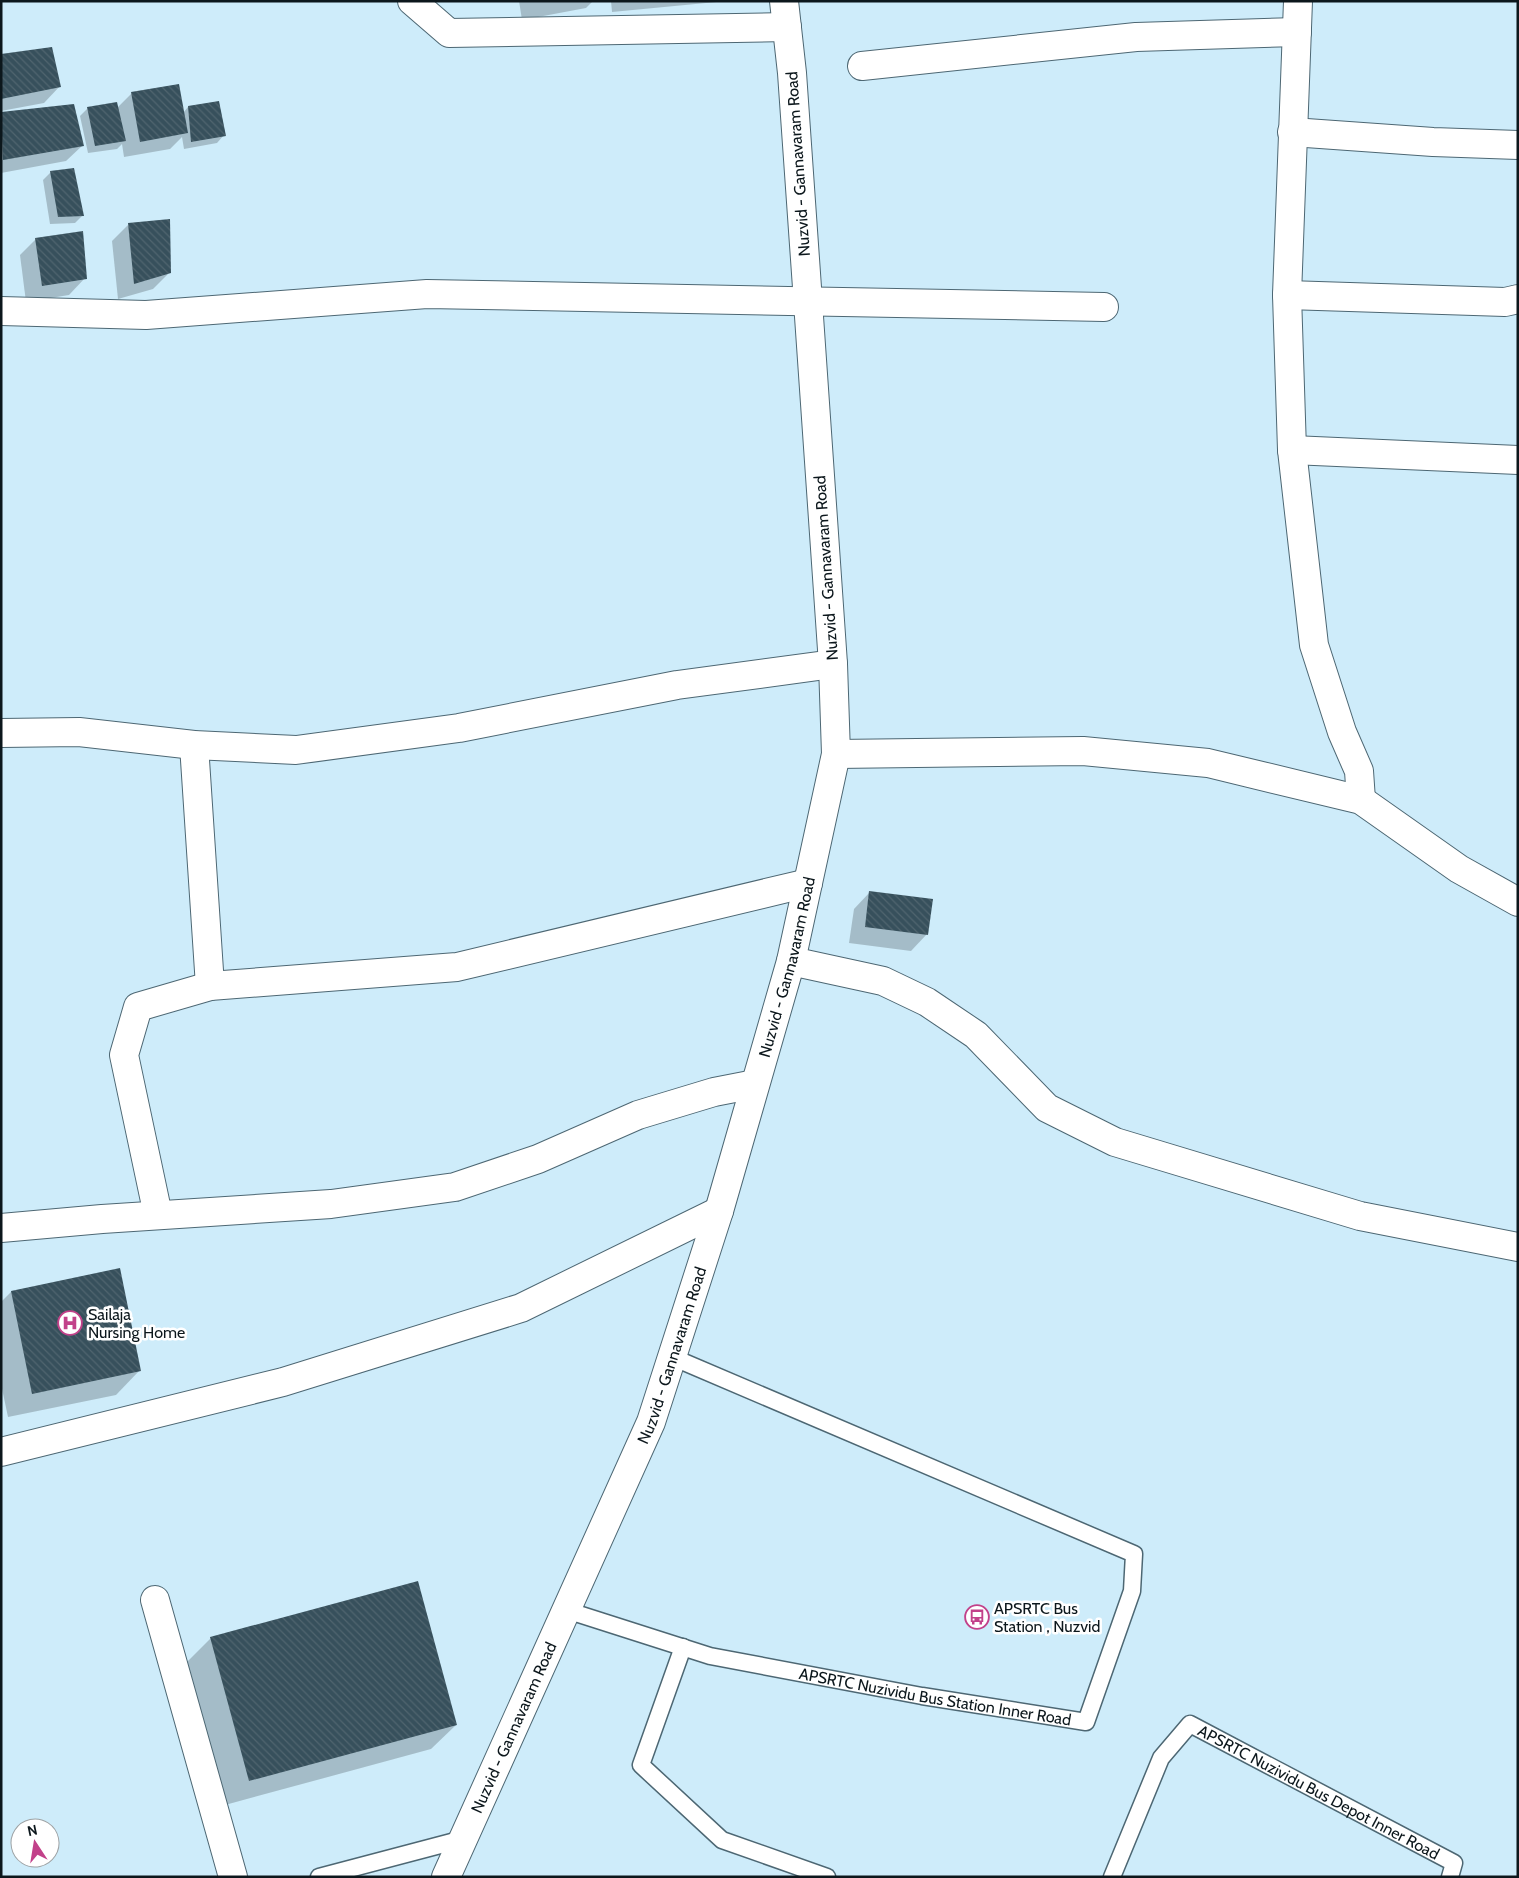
<svg xmlns="http://www.w3.org/2000/svg" width="1519" height="1878" font-family="Cabin,sans-serif">
<style>
.shadow{fill:#0003}
.building{fill:url(#building-back-hatch)}
.lines{fill:none;stroke-linecap:round;stroke-linejoin:round}
.lane-casing{stroke:#4d6773;stroke-width:19}
.street-casing{stroke:#4d6773;stroke-width:30}
.primary-casing{stroke:#4d6773;stroke-width:30}
.lane{stroke:#fff;stroke-width:16}
.street{stroke:#fff;stroke-width:28}
.primary{stroke:#fff;stroke-width:28}
.labels{text-anchor:middle;dominant-baseline:central;stroke-width:5;stroke-linejoin:round;paint-order:stroke}
.street-label{font-size:16px;fill:#0c171c;stroke:#fff}
.poi-label{font-size:16px;fill:#0c171c;stroke:#fff;text-anchor:start}
</style>
<defs>
<pattern id="building-back-hatch" width="6" height="6" patternUnits="userSpaceOnUse" patternTransform="scale(1.25)"><rect width="6" height="6" fill="#37505c"/><path d="M-1 5l2 2M0 0l6 6M5-1l2 2" fill="none" stroke="#50656f"/></pattern>
</defs>
<rect width="100%" height="100%" fill="#ceecfa"/>
<g class="shadow">
<polygon points="519,1 593,1 586,8 522,20"/>
<polygon points="611,1 727,1 612,12"/>
<polygon points="1,55 60,86 44,103 1,111"/>
<polygon points="132,93 183,113 188,107 224,135 217,143 184,149 182,137 170,149 124,157 122,144 117,149 88,153 80,116 88,108 117,108"/>
<polygon points="1,114 83,145 66,161 1,173"/>
<polygon points="51,172 83,215 75,223 50,224 43,180"/>
<polygon points="128,225 169,273 153,289 118,299 112,241"/>
<polygon points="36,239 85,278 69,295 26,302 20,255"/>
<polygon points="870,892 927,934 911,951 849,943 854,909"/>
<polygon points="119,1269 140,1370 116,1395 8,1417 1,1384 1,1302 11,1292"/>
<polygon points="211,1638 456,1725 431,1749 225,1805 187,1662"/>
</g>
<g class="building">
<polygon points="52,47 61,87 1,99 1,54"/>
<polygon points="179,84 188,133 140,142 131,92"/>
<polygon points="219,101 226,136 191,142 188,106"/>
<polygon points="117,102 126,141 95,146 87,107"/>
<polygon points="74,104 84,146 3,160 1,112"/>
<polygon points="74,168 84,216 58,217 50,171"/>
<polygon points="170,219 171,273 134,284 128,223"/>
<polygon points="83,231 87,279 42,286 35,238"/>
<polygon points="869,891 933,899 928,935 865,927"/>
<polygon points="120,1268 141,1371 32,1394 11,1291"/>
<polygon points="418,1581 457,1725 249,1781 210,1637"/>
</g>
<g class="lines">
<g class="lane-casing">
<g id="lane">
<path id="s1" d="M566,1610l144,46 212,40 164,26 46,-131 2,-37 -462,-197"/>
<polyline points="683,1647 641,1765 722,1840 827,1877"/>
<polyline points="319,1877 463,1839"/>
<path id="s2" d="M1112,1877l49,-119 29,-34 264,139 -4,14"/>
</g>
</g>
<g class="street-casing">
<g id="street">
<polyline points="412,1 449,33 787,27"/>
<polyline points="1298,1 1287,295 1292,450 1314,645 1342,732 1359,771 1361,800"/>
<polyline points="862,66 1136,37 1297,32"/>
<polyline points="1292,132 1433,142 1518,145"/>
<polyline points="1287,295 1505,302 1518,299"/>
<polyline points="1,311 146,315 427,294 1104,307"/>
<polyline points="1292,450 1518,460"/>
<polyline points="1,733 79,732 194,745 296,750 459,728 677,685 833,664"/>
<polyline points="194,745 210,986"/>
<polyline points="836,754 1083,751 1208,763 1361,800 1459,869 1518,902"/>
<polyline points="791,961 883,981 927,1002 976,1035 1047,1108 1115,1142 1360,1216 1518,1247"/>
<polyline points="158,1215 124,1055 138,1007 210,986 457,967 808,883"/>
<polyline points="1,1228 102,1219 331,1204 455,1187 538,1159 638,1115 714,1092 755,1084"/>
<polyline points="1,1452 283,1382 521,1308 719,1211"/>
<polyline points="155,1600 233,1877"/>
</g>
</g>
<g class="primary-casing">
<g id="primary">
<path id="s3" d="M446,1877l205,-455 68,-211 72,-250 45,-207 -3,-90 -25,-362 -16,-229 -8,-72"/>
</g>
</g>
<use href="#lane" class="lane"/>
<use href="#street" class="street"/>
<use href="#primary" class="primary"/>
</g>
<defs>
<g id="hospital-ring" transform="scale(1.25)"><circle r="9.5" fill="#fff" stroke="#c2418a" stroke-width="1.5"/><path d="M-5-5h3v3.5h4V-5h3V5h-3V1.5h-4V5h-3Z" fill="#c2418a"/></g>
<g id="bus-ring" transform="scale(1.25)"><circle r="9.5" fill="#fff" stroke="#c2418a" stroke-width="1.5"/><path d="M-5-6H5V4H4V6H2V4H-2V6H-4V4H-5ZM-3.5-4V0h7V-4ZM-3.5 1.2v1.5H-2V1.2ZM2 1.2v1.5H3.5V1.2Z" fill="#c2418a"/></g>
</defs>
<g fill-rule="evenodd">
<use href="#hospital-ring" x="70" y="1323"/>
<use href="#bus-ring" x="977" y="1617"/>
</g>
<g class="labels">
<g class="street-label">
<text transform="translate(798 164) rotate(-94)">Nuzvid - Gannavaram Road</text>
<text transform="translate(826 568) rotate(-94)">Nuzvid - Gannavaram Road</text>
<text stroke="none"><textPath href="#s3" startOffset="974">Nuzvid - Gannavaram Road</textPath></text>
<text stroke="none"><textPath href="#s3" startOffset="569">Nuzvid - Gannavaram Road</textPath></text>
<text stroke="none"><textPath href="#s1" startOffset="380">APSRTC Nuzividu Bus Station Inner Road</textPath></text>
<text stroke="none"><textPath href="#s3" startOffset="164">Nuzvid - Gannavaram Road</textPath></text>
<text stroke="none"><textPath href="#s2" startOffset="319">APSRTC Nuzividu Bus Depot Inner Road</textPath></text>
</g>
<g class="poi-label">
<text x="88" y="1314">Sailaja<tspan x="88" dy="18">Nursing Home</tspan></text>
<text x="994" y="1608">APSRTC Bus<tspan x="994" dy="18">Station , Nuzvid</tspan></text>
</g>
</g>
<rect width="1519" height="1878" fill="none" stroke="#0c171c" stroke-width="5"/>
<g transform="translate(35 1843) rotate(348)"><circle r="24" fill="#ffffff" stroke="#9ea2a4"/>
<path d="M0-4L9 19L0 12L-9 19Z" fill="#c2418a"/>
<text y="-8" font-size="14" font-weight="bold" text-anchor="middle" fill="#0c171c">N</text>
</g>
</svg>
